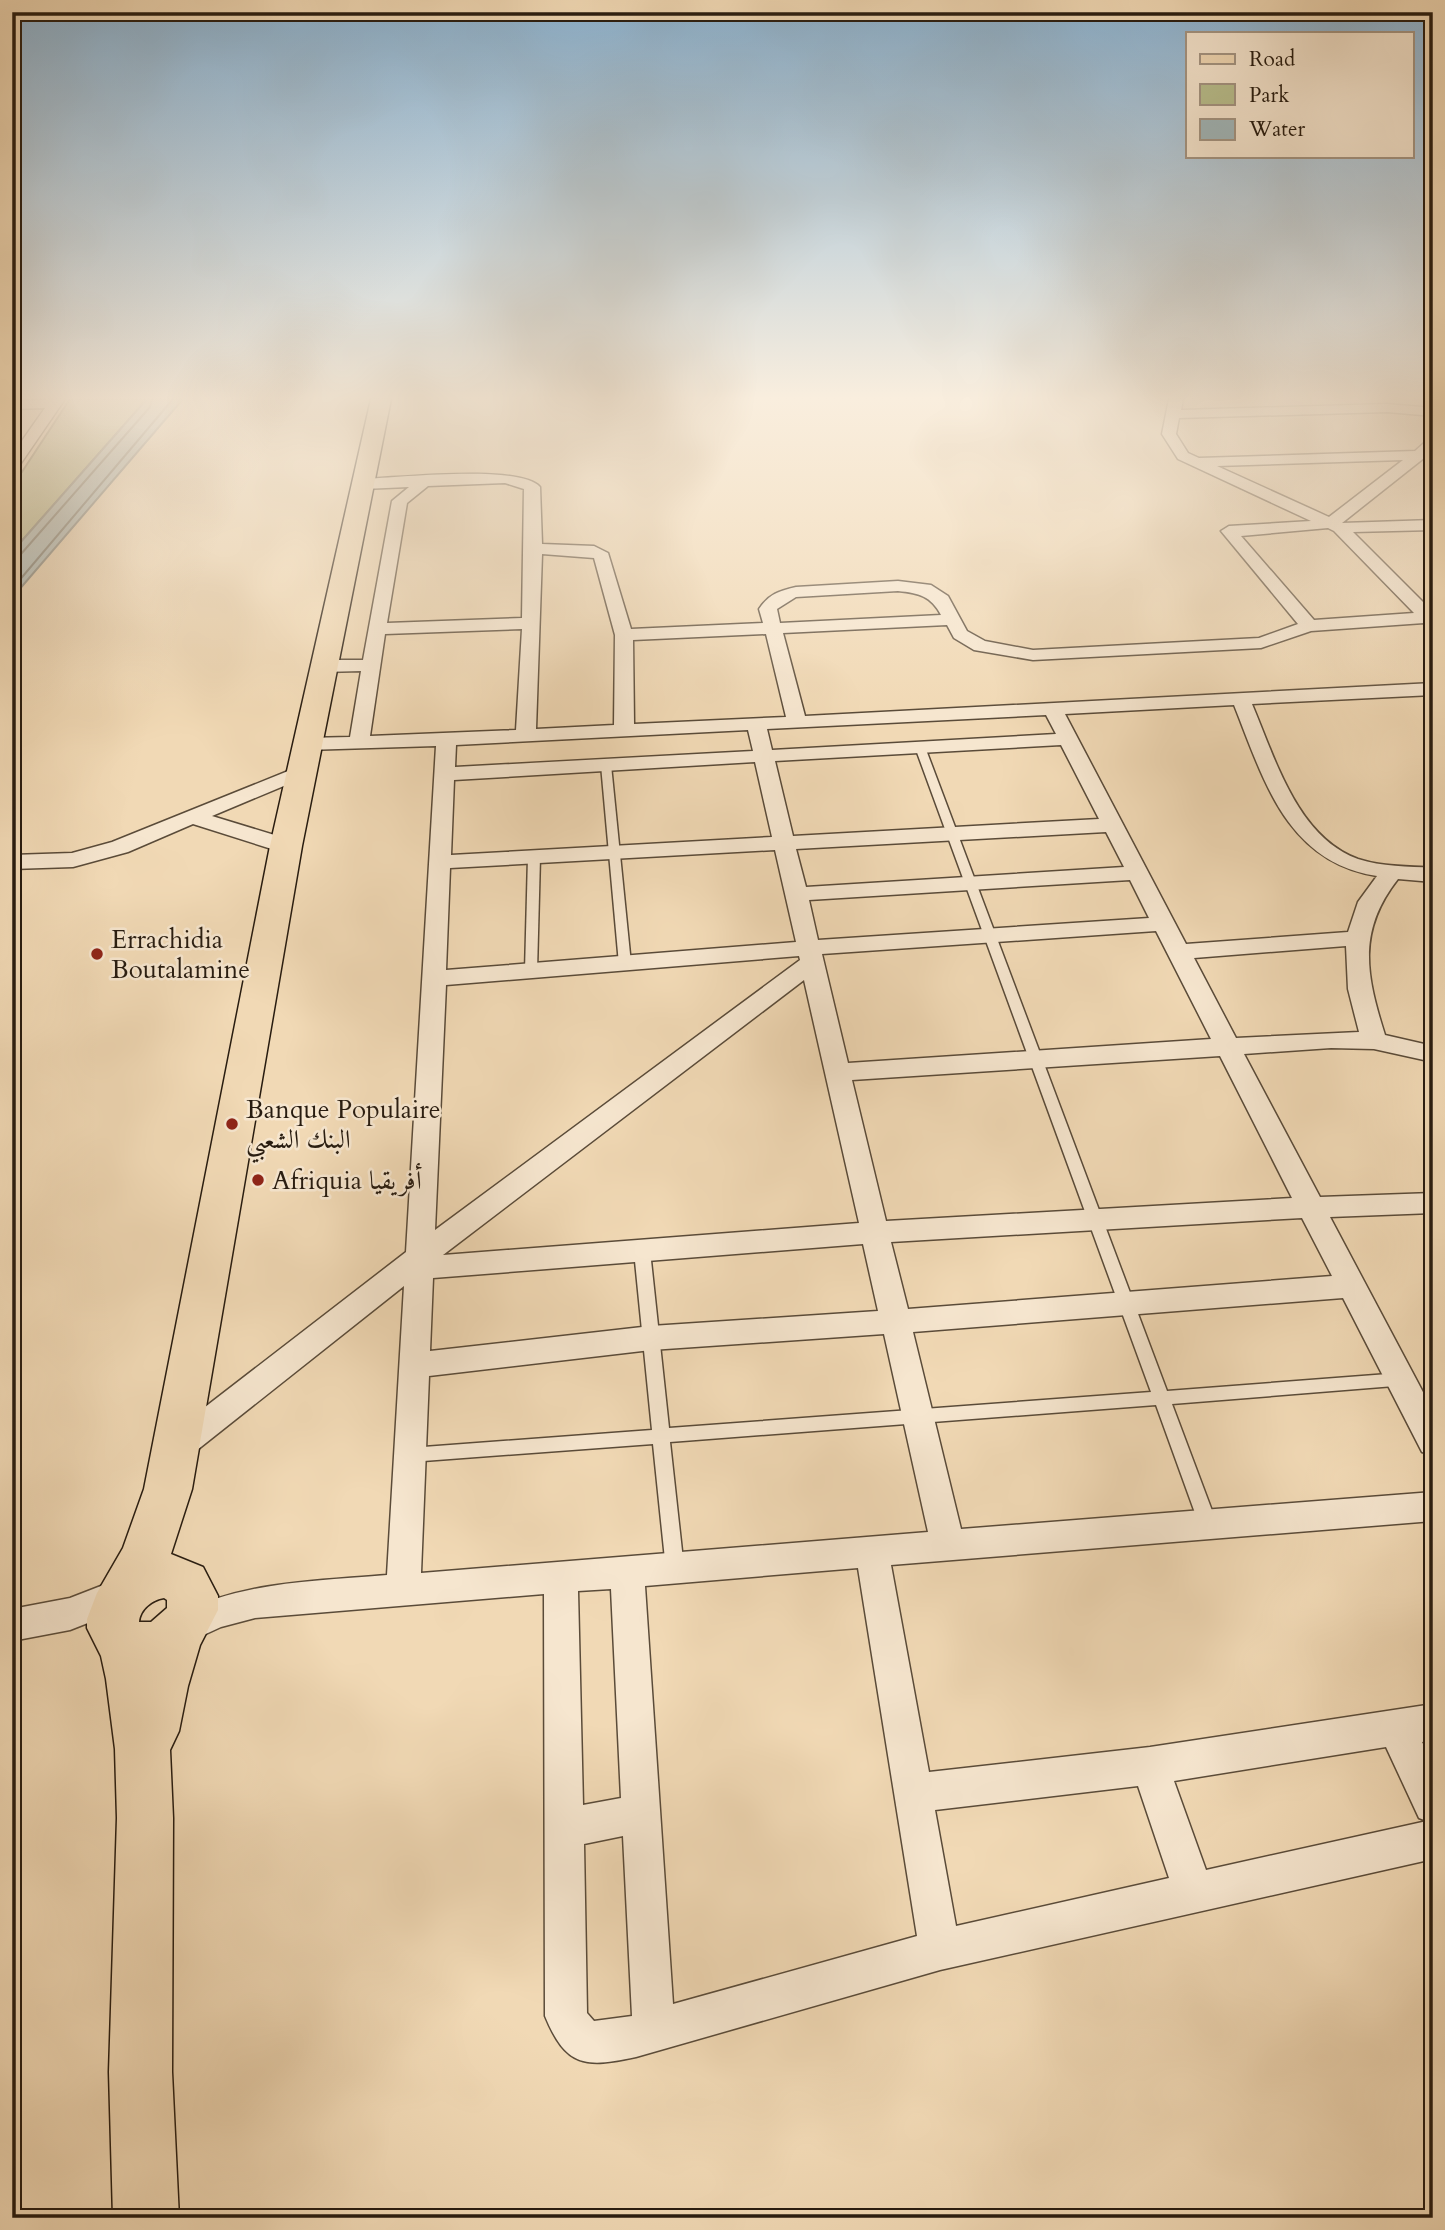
<svg xmlns="http://www.w3.org/2000/svg" width="1445" height="2230" font-family="Cardo,Amiri,serif">
<style>
.green{fill:#b8bf8e;stroke:#706e4f;stroke-width:2}
.water{fill:#a1b7ba;stroke:#717976;stroke-width:2}
.lines{fill:none;stroke-linecap:round;stroke-linejoin:round}
.shore{stroke:#646a65;stroke-width:2}
.service-casing{stroke:#5a4b39;stroke-width:3}
.minor-casing{stroke:#5a4b39;stroke-width:3}
.primary-casing{stroke:#281c10;stroke-width:3}
.service{fill:#f6e6cf;fill-rule:evenodd}
.minor{fill:#f6e6cf;fill-rule:evenodd}
.primary{fill:#f1d9b5;fill-rule:evenodd}
.poi-dot{fill:#8f2418;stroke:#f6e6cf;stroke-width:2.5}
.labels{text-anchor:middle;dominant-baseline:central;stroke-width:5;stroke-linejoin:round;paint-order:stroke}
.poi-label{font-size:26px;fill:#281c10;stroke:#f6e6cf;text-anchor:start}
</style>
<rect width="100%" height="100%" fill="#f1d9b5"/>
<filter id="stains"><feTurbulence type="fractalNoise" baseFrequency=".00286" numOctaves="4"/><feColorMatrix values="0 0 0 0 .2 0 0 0 0 .09 0 0 0 0 .02 0 0 0 .5 -.17"/></filter>
<radialGradient id="worn" r=".72"><stop offset=".6" stop-color="#630" stop-opacity="0"/><stop offset="1" stop-color="#630" stop-opacity=".3"/></radialGradient>
<polygon class="green" points="70,399 147,399 12,552 12,487"/>
<polygon class="water" points="147,399 183,399 12,598 12,552"/>
<g class="lines">
<g class="shore">
<polyline points="12,556 21,554 150,407 152,399"/>
<polyline points="12,589 173,399"/>
</g>
<g class="service-casing">
<g id="service">
<polygon points="920,744 925,747 1167,1391 1401,1373 1407,1375 1409,1380 1407,1385 1172,1404 1217,1524 1214,1530 1208,1532 1202,1530 1199,1524 1156,1405 670,1442 684,1569 681,1575 675,1577 669,1575 666,1569 653,1444 410,1462 404,1460 401,1455 404,1450 410,1448 652,1430 634,1251 637,1247 647,1247 650,1251 669,1428 1151,1392 915,747"/>
<polygon points="606,762 611,765 631,964 625,968 619,964 601,765"/>
<polygon points="534,854 540,857 537,971 531,975 525,971 528,857"/>
</g>
</g>
<g class="minor-casing">
<g id="minor">
<polygon points="65,399 17,469 12,470 12,455 45,408 12,409 12,401"/>
<path d="M1169,399h14l-2,11 206,-6 46,4v8l-46,-4 -208,6 -3,16 12,19 11,5 216,-7 18,-16v13l-9,10 -82,65 91,-3v10l-80,2 80,80v15l-9,-4 -113,8 -50,17 -228,12 -59,-10 -20,-12 -7,-13 -164,8 22,83 628,-33v12l-181,9c23,54 45,133 106,155 24,8 50,7 75,9v14l-35,-3c-41,52 -32,96 -13,156l48,11v16l-59,-13 -43,-1 -87,6 76,143 113,-4v20l-103,4 103,194v44l-11,-3 -79,-154 -430,34 48,197 472,-37v29l-542,44 38,207 221,-25 283,-43v36l-11,2 11,21v96l-493,111 -304,87c-51,11 -70,10 -91,-41l-1,-422 -289,24 -34,9 -37,17 -12,-4 -6,-12 6,-12c75,-35 134,-34 215,-41l17,-289 -217,172 -11,4 -11,-4 -5,-10 5,-10 241,-186 30,-506 -130,4 -10,-6 10,-6 44,-1 11,-66 -38,1 -9,-6 9,-6h40l29,-159 17,-14 -46,2 -8,-5 8,-5c35,-1 156,-15 177,8l2,57 52,2 14,7 23,76 132,-6 -4,-14c10,-15 20,-18 37,-22l102,-6 33,4 17,11 19,35 18,10 48,9 226,-12 39,-14 -77,-93 8,-5 82,-5 -133,-62 -16,-25zM1403,460l-74,57 -112,-51zM505,483l19,6 -2,129 -135,5 20,-120 21,-17zM1328,528l6,3 80,82 -100,7 -73,-84zM542,554l52,4 21,77 -1,90 -78,4zM898,591c21,2 33,5 43,24l-161,8 -3,-14 19,-12zM522,629l-6,101 -146,6 15,-102zM766,634l20,83 -152,7 -1,-84zM1234,705c30,75 52,157 143,171l-19,26 -10,30 -162,12 -121,-230zM1046,715l10,19 -284,16 -5,-21zM748,730l5,21 -298,16 1,-22zM1061,745l38,74 -306,17 -18,-75zM755,762l17,75 -321,18 3,-75zM1106,832l18,35 -318,20 -10,-38zM775,850l21,92 -350,28 4,-102zM1130,880l19,38 -331,22 -9,-40zM1156,931l55,108 -363,24 -26,-109zM1346,946l2,43 11,43 -123,6 -42,-80zM799,956l1,4 -365,270 11,-245zM804,980l55,243 -416,32zM1220,1056l72,142 -406,23 -34,-141zM1302,1218l30,58 -424,33 -17,-67zM863,1244l15,67 -227,15 -221,25 3,-73zM884,1334l44,198 -507,41 8,-197 222,-26zM858,1568l59,368 -244,68 -28,-418zM611,1589l10,209 -38,7 -5,-214zM1386,1747l33,71 8,3 -221,49 -32,-89zM1138,1786l31,92 -213,48 -21,-116zM623,1836l9,180 -38,5 -7,-8 -3,-169z"/>
<polygon points="303,765 313,771 310,775 212,816 294,841 297,846 294,851 278,851 193,824 128,852 73,867 12,869 12,855 72,853 112,842"/>
<polygon points="124,1577 136,1582 141,1593 136,1604 70,1630 12,1641 12,1609 70,1598"/>
</g>
</g>
<g class="primary-casing">
<path id="primary" d="M371,399h20l-89,447 -110,643 -21,65 32,13 15,29v14l-18,35 -12,41 -9,45 -9,19 3,68 -1,254 7,146h-66l-4,-146 8,-254 -2,-69 -9,-70 -5,-23 -14,-28v-9l10,-26 26,-45 21,-59 126,-643zM164,1598l3,2v8l-16,14h-12c1,-13 13,-22 25,-24z"/>
</g>
<use href="#service" class="service"/>
<use href="#minor" class="minor"/>
<use href="#primary" class="primary"/>
</g>
<linearGradient id="sky" x2="0" y2="1"><stop stop-color="#8bb5d6"/><stop offset="0.56" stop-color="#f9eede"/><stop offset="1" stop-color="#f9eede" stop-opacity="0"/></linearGradient>
<rect width="1445" height="711" fill="url(#sky)"/>
<g class="poi-dot">
<circle cx="97" cy="954" r="7"/>
<circle cx="232" cy="1124" r="7"/>
<circle cx="258" cy="1180" r="7"/>
</g>
<g class="labels">
<g class="poi-label">
<text x="111" y="939">Errachidia<tspan x="111" dy="30">Boutalamine</tspan></text>
<text x="246" y="1109">Banque Populaire<tspan x="246" dy="30">البنك الشعبي</tspan></text>
<text x="272" y="1180">Afriquia أفريقيا</text>
</g>
</g>
<rect width="1445" height="2230" fill="none" stroke="#f1d9b5" stroke-width="42"/>
<rect x="14" y="14" width="1417" height="2202" fill="none" stroke="#281c10" stroke-width="3.5"/>
<rect x="21" y="21" width="1403" height="2188" fill="none" stroke="#281c10" stroke-width="2"/>
<rect x="1186" y="32" width="228" height="126" fill="#f6e6cf" stroke="#a49583" stroke-width="2"/>
<rect x="1200" y="54" width="35" height="10" fill="#f1d9b5" stroke="#a49583" stroke-width="2"/>
<text x="1249" y="66" font-size="21" fill="#281c10">Road</text>
<rect x="1200" y="84" width="35" height="21" fill="#b8bf8e" stroke="#a49583" stroke-width="2"/>
<text x="1249" y="102" font-size="21" fill="#281c10">Park</text>
<rect x="1200" y="119" width="35" height="21" fill="#a1b7ba" stroke="#a49583" stroke-width="2"/>
<text x="1249" y="136" font-size="21" fill="#281c10">Water</text>
<rect width="100%" height="100%" filter="url(#stains)"/>
<rect width="100%" height="100%" fill="url(#worn)"/>
</svg>
